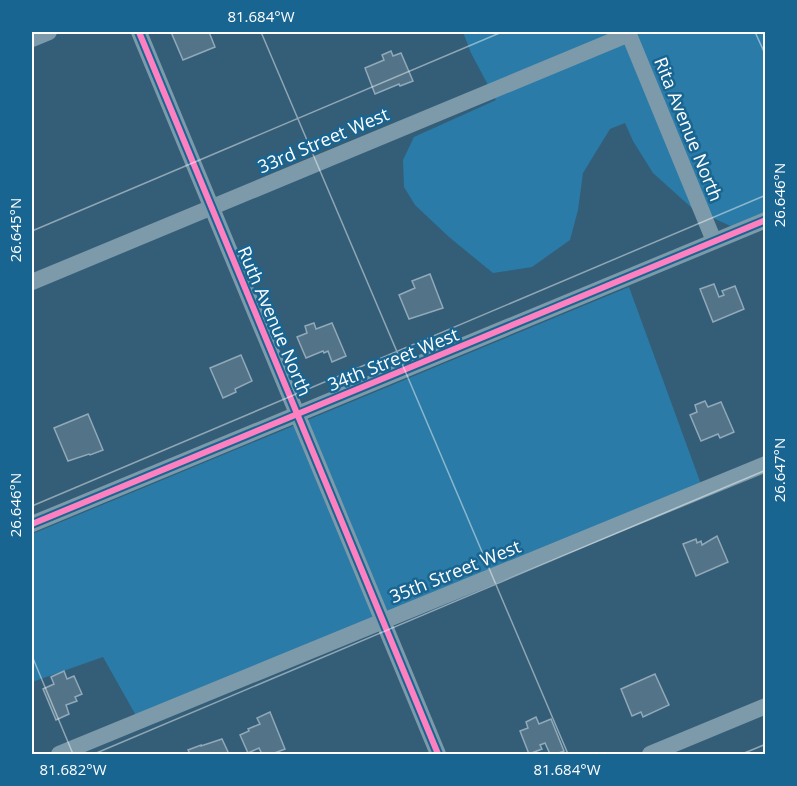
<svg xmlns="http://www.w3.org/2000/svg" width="797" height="786" font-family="'Open Sans',sans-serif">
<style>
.green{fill:#2a7ba7}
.building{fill:#537488;stroke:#91a9b8;stroke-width:1.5}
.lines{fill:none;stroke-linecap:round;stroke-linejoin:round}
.minor{stroke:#7c9aaa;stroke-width:16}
.cycleway-casing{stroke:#196592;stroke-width:10}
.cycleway{stroke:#ff80c0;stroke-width:6}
.ticks{fill:none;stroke:#fff;stroke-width:1.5;stroke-opacity:0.45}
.labels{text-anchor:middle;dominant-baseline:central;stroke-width:5;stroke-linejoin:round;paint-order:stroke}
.street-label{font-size:18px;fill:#fff;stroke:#196592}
.neatline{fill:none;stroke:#fff;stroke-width:2}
.ticks-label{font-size:15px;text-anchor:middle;fill:#fff}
</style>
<rect width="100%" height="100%" fill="#345e77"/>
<g class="green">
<polygon points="463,32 765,32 766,224 735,228 693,209 653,173 633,141 625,123 610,129 583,173 578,210 570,240 532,267 493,273 449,237 415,205 404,187 403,160 414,137 496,100 471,53"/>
<polygon points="629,287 702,487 143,728 103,657 32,682 32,534"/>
</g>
<g class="building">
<polygon points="171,32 209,32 215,47 183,60"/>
<polygon points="391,51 393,56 401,53 413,81 400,86 399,84 375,94 365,68 384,60 382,55"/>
<polygon points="430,274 443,308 409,319 399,295 415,288 412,281"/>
<polygon points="714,284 719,297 724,295 722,291 735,286 744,309 713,322 700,289"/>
<polygon points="314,323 316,329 332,323 346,356 332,362 328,351 324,353 323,351 306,358 297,337 307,333 305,326"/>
<polygon points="241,355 252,381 235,389 236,392 223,398 210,368"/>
<polygon points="705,401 708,407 721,402 734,432 720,438 718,434 701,441 690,415 697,412 695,405"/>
<polygon points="88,414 103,450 90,455 89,454 68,461 54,428"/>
<polygon points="717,536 728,562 696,576 683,544 696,539 697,543 701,541 702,545"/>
<polygon points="64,671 67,679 74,676 82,694 75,697 77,701 66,705 69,714 56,720 43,689 54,684 51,677"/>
<polygon points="655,674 669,705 643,717 641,712 632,716 621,689"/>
<polygon points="270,712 285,749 272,754 262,754 259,748 248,753 240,735 249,731 248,729 260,724 257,718"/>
<polygon points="536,717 539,724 551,719 564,751 556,754 550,754 545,743 540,745 542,749 529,754 520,731 528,728 526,722"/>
<polygon points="222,739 229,754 190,754 188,750 201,745 201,746"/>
</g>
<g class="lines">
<g class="minor">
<polyline points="139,32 438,754"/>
<polyline points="628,32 714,241"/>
<polyline points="32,39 49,32"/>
<polyline points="32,282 629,34"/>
<polyline points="32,524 766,220"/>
<polyline points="59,754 766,464"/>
<polyline points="650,754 766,706"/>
</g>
<g class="cycleway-casing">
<g id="cycleway">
<polyline points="139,32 438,754"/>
<polyline points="32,524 766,220"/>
</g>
</g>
<use href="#cycleway" class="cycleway"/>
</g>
<path class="ticks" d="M261,32l307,722M755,32l11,24M32,231l470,-199M32,506l734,-311M32,656l41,98M94,754l672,-284M742,754l24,-10"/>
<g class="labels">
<g class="street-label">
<text transform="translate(689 129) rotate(68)">Rita Avenue North</text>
<text transform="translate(323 140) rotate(-23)">33rd Street West</text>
<text transform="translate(275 321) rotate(67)">Ruth Avenue North</text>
<text transform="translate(393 359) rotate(-22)">34th Street West</text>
<text transform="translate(455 571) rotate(-22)">35th Street West</text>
</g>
</g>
<rect width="797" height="786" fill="none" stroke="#196592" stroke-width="66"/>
<rect x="33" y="33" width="731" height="720" class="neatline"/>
<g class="ticks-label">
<text x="261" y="22">81.684°W</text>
<text transform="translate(780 195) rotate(-90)" y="5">26.646°N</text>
<text transform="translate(16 230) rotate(-90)" y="5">26.645°N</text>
<text transform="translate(780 470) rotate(-90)" y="5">26.647°N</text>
<text transform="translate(16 505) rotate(-90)" y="5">26.646°N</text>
<text x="73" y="775">81.682°W</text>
<text x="567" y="775">81.684°W</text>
</g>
</svg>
